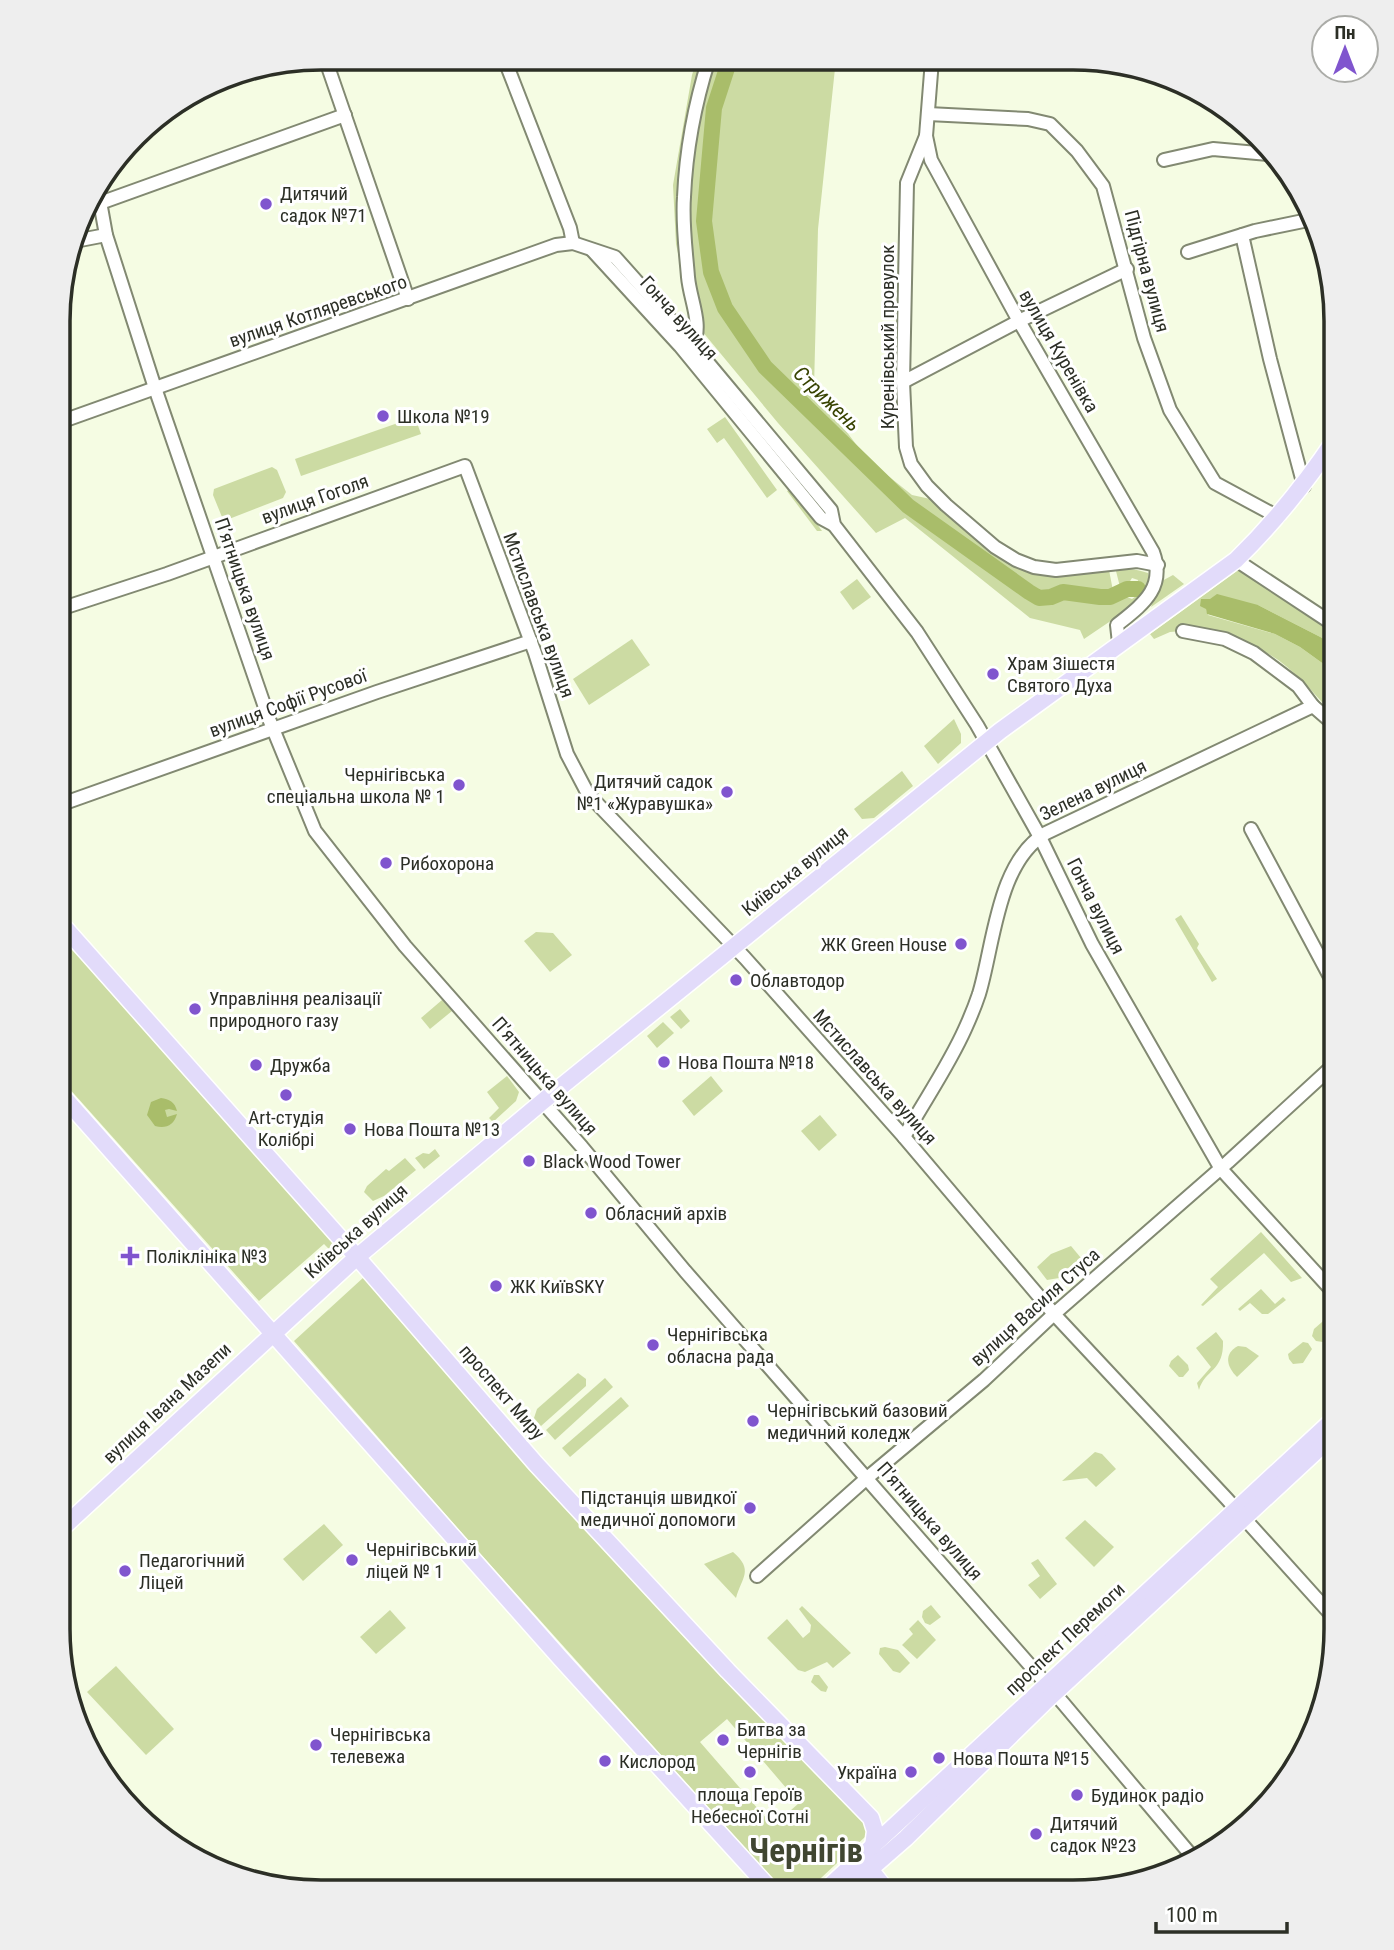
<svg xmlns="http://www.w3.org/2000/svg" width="1394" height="1950" font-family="'Roboto Condensed',sans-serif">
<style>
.green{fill:#ccdba3;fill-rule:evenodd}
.water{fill:#a9bd6a}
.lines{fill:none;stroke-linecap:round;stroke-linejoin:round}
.river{stroke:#a9bd6a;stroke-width:16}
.minor-casing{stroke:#828972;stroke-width:16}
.major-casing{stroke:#fff;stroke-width:19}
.minor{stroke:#fff;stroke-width:12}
.major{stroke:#e2dbfa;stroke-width:16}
.poi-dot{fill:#8055ce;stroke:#fff;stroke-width:2.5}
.labels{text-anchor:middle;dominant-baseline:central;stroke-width:6;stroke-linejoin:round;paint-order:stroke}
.poi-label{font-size:19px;fill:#2c2f26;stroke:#fff;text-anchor:start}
.street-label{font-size:19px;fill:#2c2f26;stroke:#fff}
.water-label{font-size:21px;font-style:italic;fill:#384302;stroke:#fff}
.town-label{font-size:33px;font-weight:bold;fill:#404631;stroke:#fff}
.rim{fill:none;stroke:#2c2f26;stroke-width:3.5}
</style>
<rect width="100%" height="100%" fill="#f5fce3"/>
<g class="green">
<path d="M697,59h139l-18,170 -4,159 53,71 45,36 23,5 87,70 51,2 36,-2 5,26 12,-4 1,5 5,2 4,-3 2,-16 -6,-2 -5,8 -7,1 -4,-16c12,-3 20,-2 32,2l4,12 -6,12 -62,42 -4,-9 -50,-12 -125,-100 -29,15 -98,-110 -86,-104 -16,-75 -3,-59 19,-110z"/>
<polygon points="415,417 421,434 301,476 295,459"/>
<polygon points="725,417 777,490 767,498 724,438 717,443 707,429"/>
<polygon points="272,467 277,470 286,492 283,498 229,519 222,517 213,495 214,489"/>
<polygon points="789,490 794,491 822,531 817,531 787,491"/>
<path d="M1238,570l98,64v11l-78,-40 -52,4 2,6 67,19 25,13 36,26v38h-6c-21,-23 -46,-54 -77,-64 -22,-7 -47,-11 -70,-16l-13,1 -16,7 -4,-5z"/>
<polygon points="1173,575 1184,584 1151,607 1160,582"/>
<polygon points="857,579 871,597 853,610 840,592"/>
<polygon points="632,639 650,665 589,705 573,679"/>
<polygon points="954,719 961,734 961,743 938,764 924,746"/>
<polygon points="902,771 913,786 874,818 862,819 854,809"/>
<polygon points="1181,915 1199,944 1197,948 1217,979 1212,982 1175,919"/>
<polygon points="59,928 343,1251 337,1257 324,1244 259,1301 59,1077"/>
<polygon points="536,932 553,933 572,955 550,972 524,941"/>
<polygon points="442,1000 452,1011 430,1029 421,1018"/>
<polygon points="680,1009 690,1021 681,1029 670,1017"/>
<polygon points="663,1022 674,1033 657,1048 647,1036"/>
<polygon points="507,1076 519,1092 516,1101 493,1122 489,1118 499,1108 487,1092"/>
<polygon points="711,1076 723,1091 694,1116 682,1101"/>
<polygon points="820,1115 837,1135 819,1151 801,1131"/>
<polygon points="435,1149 440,1156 424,1169 415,1158 423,1153 429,1154"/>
<polygon points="405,1158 416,1170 384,1196 373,1201 364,1192 367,1186 386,1169 389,1171"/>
<polygon points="1261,1232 1302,1278 1291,1282 1264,1253 1203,1306 1201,1305 1218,1287 1210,1279"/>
<polygon points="1071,1246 1081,1258 1059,1278 1047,1280 1037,1267 1051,1254"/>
<path d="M364,1277l168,191 332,351 4,12 -3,6 -58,54h-24l-322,-359 -167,-191zM727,1719l72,84 -26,23 -73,-84z"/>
<polygon points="1261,1289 1275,1304 1283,1297 1286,1300 1268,1314 1262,1314 1250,1303 1240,1311 1238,1309"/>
<polygon points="1330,1315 1336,1315 1336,1332 1323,1342 1316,1341 1312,1336 1314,1329"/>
<path d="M1216,1332l7,9c1,31 -18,28 -24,49l-2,-7 14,-16 -15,-19z"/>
<polygon points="1303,1342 1308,1343 1312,1349 1303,1363 1293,1364 1289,1359 1288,1354"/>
<path d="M1238,1346l8,1 13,9 -22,21c-10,-10 -14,-23 1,-31z"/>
<polygon points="1178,1355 1188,1365 1189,1370 1183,1377 1179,1377 1169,1366 1171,1361"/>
<polygon points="578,1373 586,1379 586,1386 541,1426 534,1418 537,1409"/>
<polygon points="605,1378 613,1387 555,1440 546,1430"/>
<polygon points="621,1397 629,1406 570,1457 562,1448"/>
<polygon points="1095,1452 1102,1454 1116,1469 1096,1487 1087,1478 1062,1481"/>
<polygon points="1085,1520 1114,1547 1094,1567 1065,1538"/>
<polygon points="324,1524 343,1545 303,1581 283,1559"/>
<path d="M733,1552c21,18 9,25 3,46l-32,-34z"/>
<polygon points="1038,1559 1057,1584 1040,1599 1028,1585 1040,1576 1031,1563"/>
<polygon points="931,1605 941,1617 930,1625 925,1623 922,1617 923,1611"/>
<polygon points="802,1606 851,1653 833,1668 827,1662 805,1672 798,1670 767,1638 787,1619 803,1638 810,1632 811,1625 799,1609"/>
<polygon points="390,1610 406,1628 376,1654 360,1637"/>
<polygon points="918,1620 936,1640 917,1659 902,1645 913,1634 909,1629"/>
<polygon points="885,1647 898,1650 910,1663 900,1673 893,1671 879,1654 880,1648"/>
<polygon points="116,1666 174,1729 146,1755 87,1692"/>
<polygon points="814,1675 819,1675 828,1687 826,1692 821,1691 811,1682"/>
</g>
<g class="water">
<polygon points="1217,594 1258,605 1336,645 1336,673 1300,647 1275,634 1207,614 1206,609 1200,606 1201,599 1210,599"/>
<path d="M161,1098c8,1 14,4 16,13l-8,-2 -4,1 2,7 10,-3c-3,11 -11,15 -22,12l-8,-11 4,-13z"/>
</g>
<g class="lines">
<polyline class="river" points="730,59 714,108 704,221 711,272 725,308 765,367 908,506 1029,592 1039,598 1051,597 1063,592 1100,597 1110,597 1127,589 1138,589"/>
<g class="minor-casing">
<g id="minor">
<polyline points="325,58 408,299"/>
<polyline points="504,58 570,228 573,243"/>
<path d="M932,60l-6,76 5,24 88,161 134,231c13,36 -10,52 -36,73l2,18"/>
<polyline points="928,114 1028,119 1050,124 1077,151 1103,186 1144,338 1170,410 1215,483 1278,517"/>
<polyline points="926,136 907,183 903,382 906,447 911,464 927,486 946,505 995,547 1016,560 1034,567 1056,570 1137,561 1158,565"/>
<polyline points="1164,160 1213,149 1268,154"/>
<polyline points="97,185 106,235 155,388 269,719 315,831 405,946 582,1147 685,1271 1063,1703 1196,1861"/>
<polyline points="100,203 345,115"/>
<polyline points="1242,235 1270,359 1304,486"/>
<polyline points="75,241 106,235"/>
<polyline points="592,250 680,346 821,518 834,525"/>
<polyline points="1188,252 1255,231 1313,219"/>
<path d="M693,345c10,-21 -3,-45 -5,-68 -2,-26 -6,-54 -4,-80 2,-47 11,-94 25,-138"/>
<polyline points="903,382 1019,321 1127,269"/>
<polyline points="60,422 556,245 573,243 615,257 689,340 831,510 834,525 917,632 977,725 1040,837 1092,944 1221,1169 1336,1295"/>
<polyline points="1236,560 1336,626"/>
<polyline points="60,609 167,574 465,466 535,653 567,754 588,794 745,958 904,1137 1054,1314 1226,1498 1336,1620"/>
<polyline points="1183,631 1225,639 1254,653 1298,686 1313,706 1336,726"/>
<polyline points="59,805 377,692 531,641"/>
<polyline points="1251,829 1336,988"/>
<path d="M904,1137c20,-36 44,-70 61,-108 5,-11 10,-23 14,-35 15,-49 18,-132 67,-161l267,-127"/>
<polyline points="757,1576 867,1478 984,1380 1054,1314 1228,1162 1336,1063"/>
</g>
</g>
<g class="major-casing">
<g id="major">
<polyline points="59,921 357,1257 536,1464 728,1671 871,1818 875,1831 870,1869 888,1892"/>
<polyline points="59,1092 561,1659 772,1891"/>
<path d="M58,1532l299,-275 185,-155 458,-371 236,-171c39,-38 70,-77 100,-122"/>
<polyline points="823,1892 1336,1417"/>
<polyline points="844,1892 906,1838 1044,1703 1336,1433"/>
</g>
</g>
<use href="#minor" class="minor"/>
<use href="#major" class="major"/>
</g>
<g class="poi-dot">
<circle cx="266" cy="204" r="7"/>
<circle cx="383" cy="416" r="7"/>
<circle cx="993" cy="674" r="7"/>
<circle cx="459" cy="785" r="7"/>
<circle cx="727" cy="792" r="7"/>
<circle cx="386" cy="863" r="7"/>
<circle cx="961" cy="944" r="7"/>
<circle cx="736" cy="980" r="7"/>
<circle cx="195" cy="1009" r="7"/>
<circle cx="664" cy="1062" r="7"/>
<circle cx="256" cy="1065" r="7"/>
<circle cx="286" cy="1095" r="7"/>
<circle cx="350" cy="1129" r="7"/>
<circle cx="529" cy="1161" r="7"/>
<circle cx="591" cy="1213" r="7"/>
<path d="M126.5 1245.5h7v7h7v7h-7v7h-7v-7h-7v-7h7z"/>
<circle cx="496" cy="1286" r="7"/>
<circle cx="653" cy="1345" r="7"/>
<circle cx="753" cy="1421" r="7"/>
<circle cx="750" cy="1508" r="7"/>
<circle cx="352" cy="1560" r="7"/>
<circle cx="125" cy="1571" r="7"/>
<circle cx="723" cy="1740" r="7"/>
<circle cx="316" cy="1745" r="7"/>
<circle cx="939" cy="1758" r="7"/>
<circle cx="605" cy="1761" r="7"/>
<circle cx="750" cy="1772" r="7"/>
<circle cx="911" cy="1772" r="7"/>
<circle cx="1077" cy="1795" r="7"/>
<circle cx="1036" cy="1834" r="7"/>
</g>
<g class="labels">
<g class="poi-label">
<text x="280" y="193">Дитячий<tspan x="280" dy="22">садок №71</tspan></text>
<text x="397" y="416">Школа №19</text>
<text x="1007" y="663">Храм Зішестя<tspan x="1007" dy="22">Святого Духа</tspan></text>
<text x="445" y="774" text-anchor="end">Чернігівська<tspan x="445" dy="22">спеціальна школа № 1</tspan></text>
<text x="713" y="781" text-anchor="end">Дитячий садок<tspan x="713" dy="22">№1 «Журавушка»</tspan></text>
<text x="400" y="863">Рибохорона</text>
<text x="947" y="944" text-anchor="end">ЖК Green House</text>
<text x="750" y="980">Облавтодор</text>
<text x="209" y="998">Управління реалізації<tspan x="209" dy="22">природного газу</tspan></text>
<text x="678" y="1062">Нова Пошта №18</text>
<text x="270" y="1065">Дружба</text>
<text x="286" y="1117" text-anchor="middle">Art-студія<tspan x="286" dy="22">Колібрі</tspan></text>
<text x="364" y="1129">Нова Пошта №13</text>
<text x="543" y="1161">Black Wood Tower</text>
<text x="605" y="1213">Обласний архів</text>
<text x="146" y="1256">Поліклініка №3</text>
<text x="510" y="1286">ЖК КиївSKY</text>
<text x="667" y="1334">Чернігівська<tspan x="667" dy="22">обласна рада</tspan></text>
<text x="767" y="1410">Чернігівський базовий<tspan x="767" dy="22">медичний коледж</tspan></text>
<text x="736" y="1497" text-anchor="end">Підстанція швидкої<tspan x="736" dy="22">медичної допомоги</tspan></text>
<text x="366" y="1549">Чернігівський<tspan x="366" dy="22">ліцей № 1</tspan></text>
<text x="139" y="1560">Педагогічний<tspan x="139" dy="22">Ліцей</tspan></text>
<text x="737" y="1729">Битва за<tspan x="737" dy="22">Чернігів</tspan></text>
<text x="330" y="1734">Чернігівська<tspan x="330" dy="22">телевежа</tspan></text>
<text x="953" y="1758">Нова Пошта №15</text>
<text x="619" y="1761">Кислород</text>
<text x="897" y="1772" text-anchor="end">Україна</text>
<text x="750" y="1794" text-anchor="middle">площа Героїв<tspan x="750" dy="22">Небесної Сотні</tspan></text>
<text x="1091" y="1795">Будинок радіо</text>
<text x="1050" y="1823">Дитячий<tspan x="1050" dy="22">садок №23</tspan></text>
</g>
<g class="street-label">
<text transform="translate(1147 271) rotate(75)">Підгірна вулиця</text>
<text transform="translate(318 311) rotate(-19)">вулиця Котляревського</text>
<text transform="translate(679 318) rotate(48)">Гонча вулиця</text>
<text transform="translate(887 337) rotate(-90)">Куренівський провулок</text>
<text transform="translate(1059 351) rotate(60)">вулиця Куренівка</text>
<text transform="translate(315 499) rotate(-20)">вулиця Гоголя</text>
<text transform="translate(245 589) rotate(71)">Пʼятницька вулиця</text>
<text transform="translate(539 615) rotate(70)">Мстиславська вулиця</text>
<text transform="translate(288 703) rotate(-20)">вулиця Софії Русової</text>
<text transform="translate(1093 790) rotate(-26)">Зелена вулиця</text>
<text transform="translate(795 871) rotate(-39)">Київська вулиця</text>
<text transform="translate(1096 906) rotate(63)">Гонча вулиця</text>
<text transform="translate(545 1076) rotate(49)">Пʼятницька вулиця</text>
<text transform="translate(875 1077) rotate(48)">Мстиславська вулиця</text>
<text transform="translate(356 1231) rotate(-42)">Київська вулиця</text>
<text transform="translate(1035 1307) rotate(-42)">вулиця Василя Стуса</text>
<text transform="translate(502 1392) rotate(49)">проспект Миру</text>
<text transform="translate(167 1403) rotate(-43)">вулиця Івана Мазепи</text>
<text transform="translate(930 1521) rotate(49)">Пʼятницька вулиця</text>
<text transform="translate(1065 1639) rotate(-43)">проспект Перемоги</text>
</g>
<g class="water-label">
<text transform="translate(827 399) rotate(44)">Стрижень</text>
</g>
<g class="town-label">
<text x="806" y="1850">Чернігів</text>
</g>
</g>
<path d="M0 0H1394V1950H0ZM321 70H1073A251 251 0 0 1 1324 321V1629A251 251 0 0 1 1073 1880H321A251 251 0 0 1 70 1629V321A251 251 0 0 1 321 70Z" fill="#eee" fill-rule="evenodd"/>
<path class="rim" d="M321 70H1073A251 251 0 0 1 1324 321V1629A251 251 0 0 1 1073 1880H321A251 251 0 0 1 70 1629V321A251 251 0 0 1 321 70Z"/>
<g transform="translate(1345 49)"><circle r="33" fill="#ffffff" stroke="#abaca8" stroke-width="2"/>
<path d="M0-5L12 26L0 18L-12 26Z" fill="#8055ce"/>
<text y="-10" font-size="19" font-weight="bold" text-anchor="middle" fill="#2c2f26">Пн</text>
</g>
<path d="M1156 1922v10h131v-10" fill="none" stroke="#2c2f26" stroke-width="3.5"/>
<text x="1166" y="1922" font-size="21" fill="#2c2f26" stroke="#ffffff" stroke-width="5" paint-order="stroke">100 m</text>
</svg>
